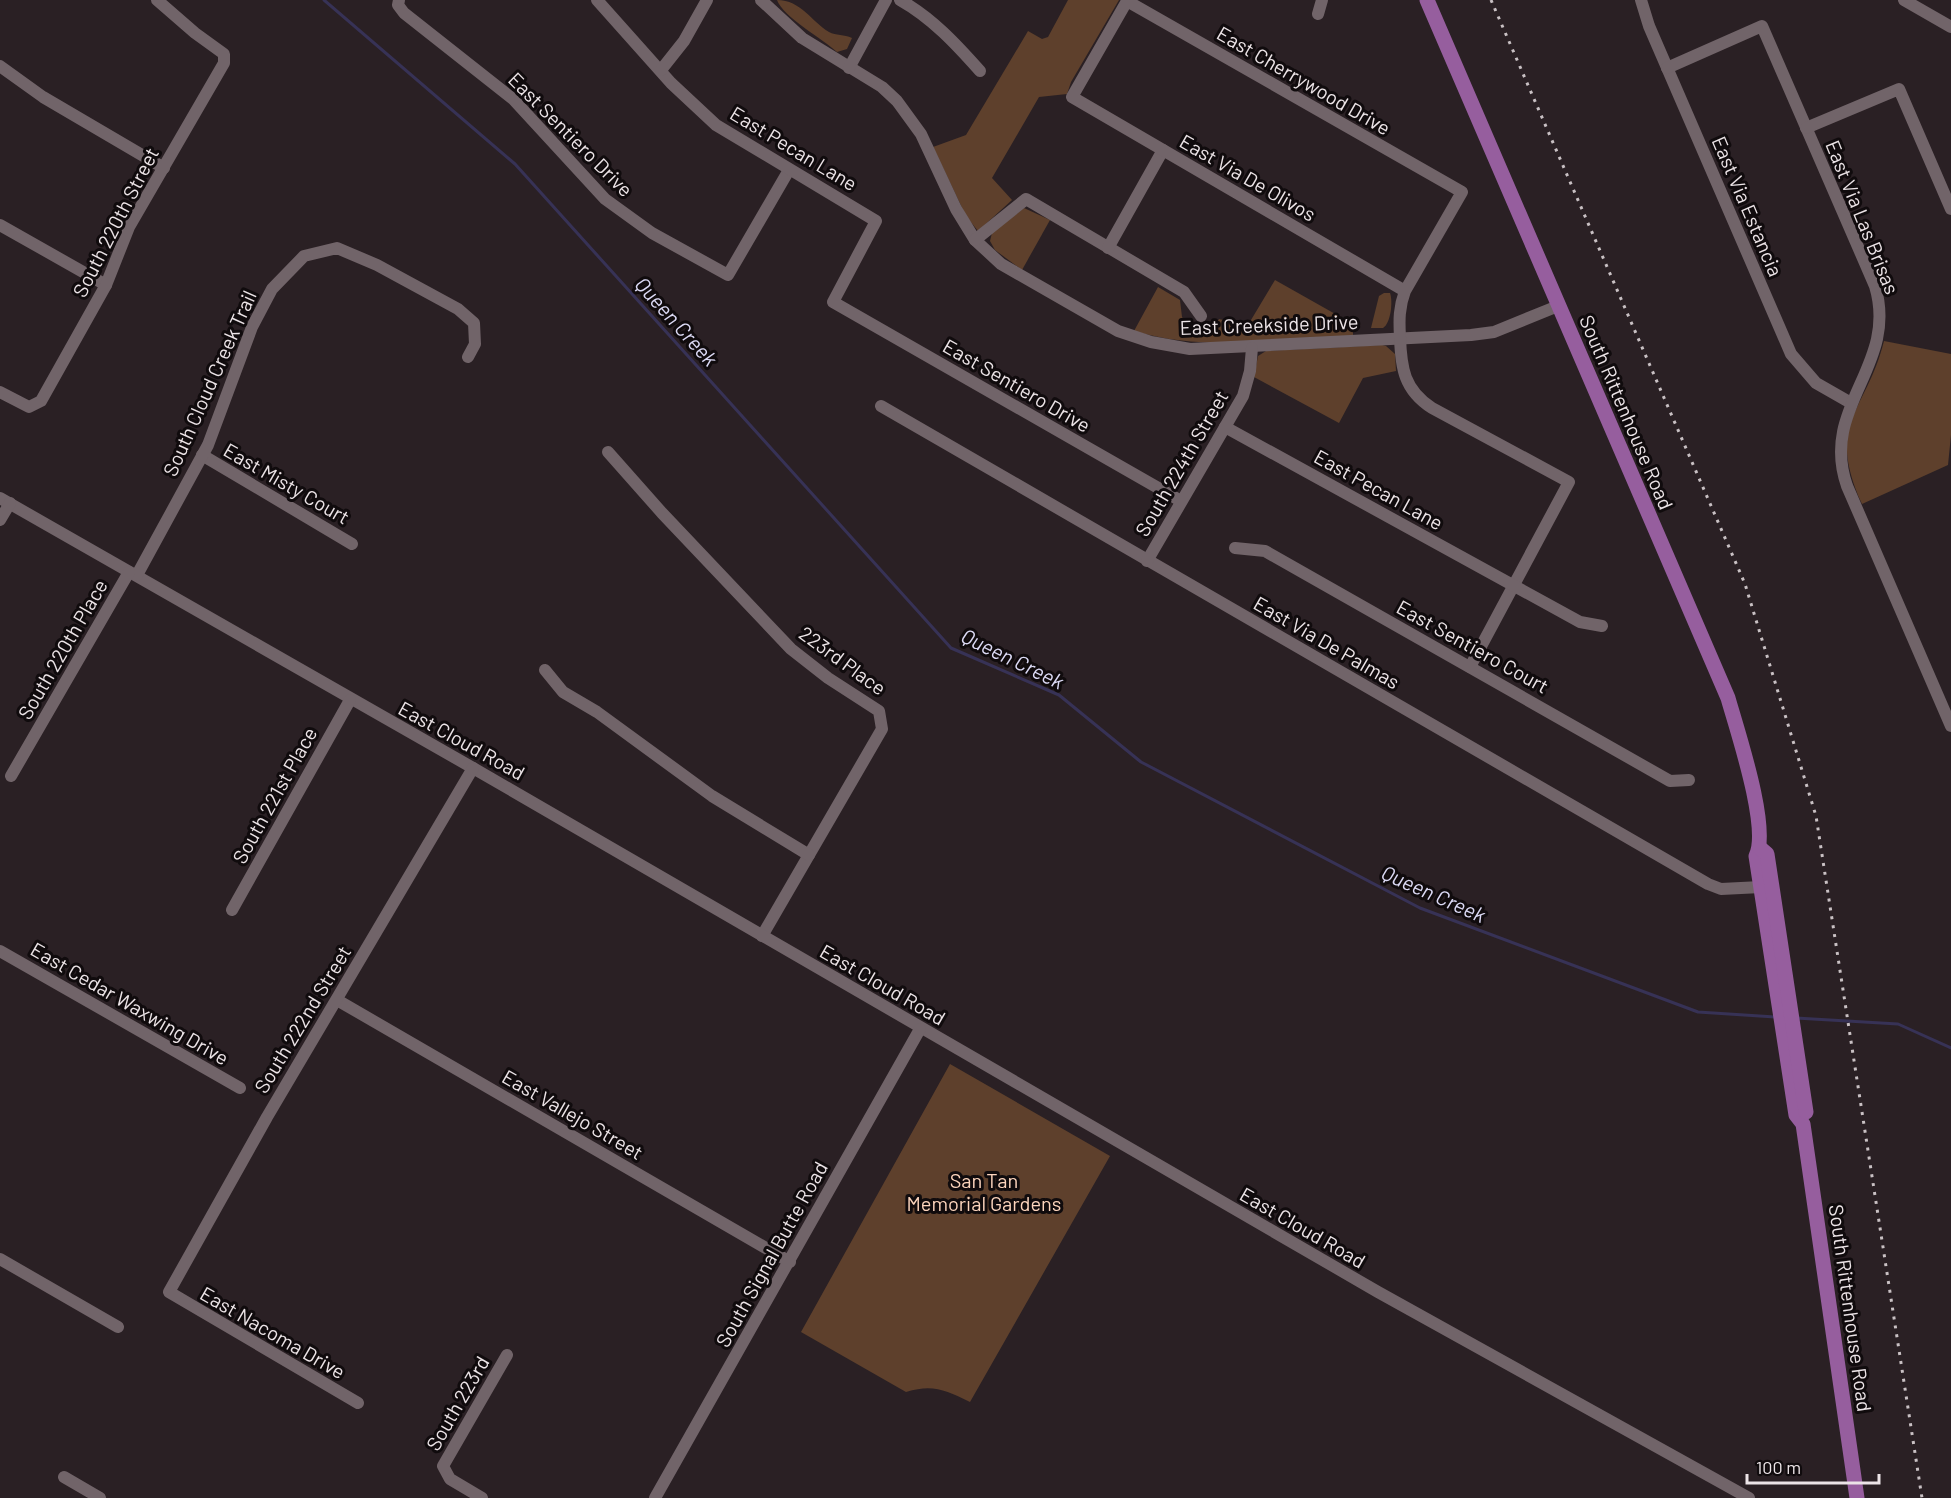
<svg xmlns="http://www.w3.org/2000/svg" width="1951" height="1498" font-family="Barlow,sans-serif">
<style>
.green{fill:#5e402c}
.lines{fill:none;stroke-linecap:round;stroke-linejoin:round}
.stream{stroke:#373256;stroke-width:3}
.minor{stroke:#716469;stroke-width:12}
.major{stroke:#965e9e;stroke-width:15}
.rail{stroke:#c9c1c4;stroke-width:3;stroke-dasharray:3 6;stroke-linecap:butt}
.labels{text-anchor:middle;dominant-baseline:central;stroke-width:6;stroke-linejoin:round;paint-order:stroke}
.street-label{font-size:20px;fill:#ece4e7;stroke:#100b0d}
.park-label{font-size:20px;fill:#fdd5bd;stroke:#100b0d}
.water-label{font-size:21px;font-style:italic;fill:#dbd9f4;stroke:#100b0d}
</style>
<rect width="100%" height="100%" fill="#2a2024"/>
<g class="green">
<path d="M777,0c24,0 35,22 52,32 7,4 15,2 23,6l-5,11 -10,3c-14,-13 -54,-35 -60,-52z"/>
<polygon points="1068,0 1119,0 1071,82 1067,94 1039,97 992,178 1012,200 978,231 966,216 933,147 966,135 1028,31 1042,39 1048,37"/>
<polygon points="1024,208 1050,220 1022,270 995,250 990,241 992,233"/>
<path d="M1275,280l78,44v12c-72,3 -150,16 -219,-5l24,-44 22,13 2,17 9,13c14,4 22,2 28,-11l29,6z"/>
<path d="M1384,293h6c3,8 1,30 -7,35h-12l8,-32z"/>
<path d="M1884,341l67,13v81l-3,30 -86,39c-37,-83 4,-91 22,-163z"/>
<polygon points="1382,345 1386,346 1395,354 1396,371 1363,378 1339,423 1254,377 1258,356 1266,351"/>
<path d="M950,1064l160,92 -140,246c-25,-12 -37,-18 -64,-10l-105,-60z"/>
</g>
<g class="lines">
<g class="stream">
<polyline points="324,0 515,164 951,648 1059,695 1141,762 1420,908 1698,1012 1775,1017"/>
<polyline points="1796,1018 1898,1024 1951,1048"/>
</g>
<g class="minor">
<polyline points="399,0 398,5 404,13 513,99 605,199 652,233 728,275 789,170"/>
<polyline points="597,0 671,83 716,125 876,221 833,302 1181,501"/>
<polyline points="761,0 802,38 882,87 897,101 921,134 956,209 975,240 1001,264 1118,331 1151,342 1190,349 1471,335 1494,332 1558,306"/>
<path d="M900,0c32,18 56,44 80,71"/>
<polyline points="1641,0 1649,26 1791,354 1816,383 1851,403"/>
<polyline points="1904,0 1951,27"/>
<polyline points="1318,14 1322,0"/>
<polyline points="0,66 43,97 164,168"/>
<polyline points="849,68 886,0"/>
<path d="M1667,68l95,-42 113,260c24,80 -56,120 -28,200l104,240"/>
<polyline points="661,70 684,41 707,0"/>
<polyline points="1806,128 1899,89 1951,209"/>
<polyline points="0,225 106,285"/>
<polyline points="975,240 1026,199 1184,292 1201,316"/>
<polyline points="1108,248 1163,150"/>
<path d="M1405,291l-333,-194 55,-96 335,191 -57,99c-6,16 -6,29 -5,46 1,31 4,53 32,71l137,74 -99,185"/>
<polyline points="0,392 29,407 41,401 106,285 129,227 224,63 224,54 195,33 157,0"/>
<polyline points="881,406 1708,884 1721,889 1761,887"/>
<polyline points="1225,427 1580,622 1602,626"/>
<polyline points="608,452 662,513 791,649 828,678 879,711 882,729 762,936"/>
<polyline points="202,455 352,544"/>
<polyline points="0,498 473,768 1378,1292 1749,1498"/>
<polyline points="0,520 10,503"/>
<polyline points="1235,548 1265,551 1670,781 1689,780"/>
<polyline points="1147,561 1243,396 1250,371 1252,348"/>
<polyline points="137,575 208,445 252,327 272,289 304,256 337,248 377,265 458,309 474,323 475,344 468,357"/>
<polyline points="545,670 563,692 597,712 712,796 809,855"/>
<polyline points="11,776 129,572"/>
<polyline points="232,910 350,700"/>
<polyline points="0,951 240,1088"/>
<polyline points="337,1000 790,1262"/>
<polyline points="0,1259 118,1327"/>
<polyline points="358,1403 169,1292 267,1117 473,768"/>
<polyline points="64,1477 100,1498"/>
<polyline points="482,1498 450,1479 443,1466 507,1355"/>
<polyline points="655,1498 920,1029"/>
</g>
<g class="major">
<path d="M1427,0l301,698c9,32 42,130 28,158l40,259 7,9 54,374"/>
<polyline points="1760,848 1767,854 1806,1112"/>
</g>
<polyline class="rail" points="1491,0 1745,584 1816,816 1922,1498"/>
</g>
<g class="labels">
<g class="street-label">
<text transform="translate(1304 80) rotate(30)">East Cherrywood Drive</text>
<text transform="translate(571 134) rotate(45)">East Sentiero Drive</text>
<text transform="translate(794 148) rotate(31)">East Pecan Lane</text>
<text transform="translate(1248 177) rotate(30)">East Via De Olivos</text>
<text transform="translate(1748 206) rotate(67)">East Via Estancia</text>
<text transform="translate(1863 217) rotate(68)">East Via Las Brisas</text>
<text transform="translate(115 222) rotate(-63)">South 220th Street</text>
<text transform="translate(1269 324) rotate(-2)">East Creekside Drive</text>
<text transform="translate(209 383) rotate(-66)">South Cloud Creek Trail</text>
<text transform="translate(1017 385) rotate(30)">East Sentiero Drive</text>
<text transform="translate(1627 412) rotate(67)">South Rittenhouse Road</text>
<text transform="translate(1181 463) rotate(-60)">South 224th Street</text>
<text transform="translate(287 483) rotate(30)">East Misty Court</text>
<text transform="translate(1379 489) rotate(29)">East Pecan Lane</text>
<text transform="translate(1327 642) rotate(30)">East Via De Palmas</text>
<text transform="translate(1473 646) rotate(29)">East Sentiero Court</text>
<text transform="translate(62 649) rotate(-60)">South 220th Place</text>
<text transform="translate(843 660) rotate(36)">223rd Place</text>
<text transform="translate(462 740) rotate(29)">East Cloud Road</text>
<text transform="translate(274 795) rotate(-61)">South 221st Place</text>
<text transform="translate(883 984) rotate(30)">East Cloud Road</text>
<text transform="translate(130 1003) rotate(30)">East Cedar Waxwing Drive</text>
<text transform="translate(302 1019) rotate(-59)">South 222nd Street</text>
<text transform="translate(573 1114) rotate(30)">East Vallejo Street</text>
<text transform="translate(1303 1227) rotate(30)">East Cloud Road</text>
<text transform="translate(771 1254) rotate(-61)">South Signal Butte Road</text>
<text transform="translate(1851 1308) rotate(82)">South Rittenhouse Road</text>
<text transform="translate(273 1332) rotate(30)">East Nacoma Drive</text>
<text transform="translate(457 1403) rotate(-60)">South 223rd</text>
</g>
<g class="park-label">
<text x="984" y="1180">San Tan<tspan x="984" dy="23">Memorial Gardens</tspan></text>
</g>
<g class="water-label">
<text transform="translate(677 321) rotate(48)">Queen Creek</text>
<text transform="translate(1013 658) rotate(26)">Queen Creek</text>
<text transform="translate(1434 893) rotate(24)">Queen Creek</text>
</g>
</g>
<path d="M1747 1474v9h132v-9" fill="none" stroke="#ece4e7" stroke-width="3"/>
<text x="1756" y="1474" font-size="18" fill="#ece4e7" stroke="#100b0d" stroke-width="4.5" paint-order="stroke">100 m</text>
</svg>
